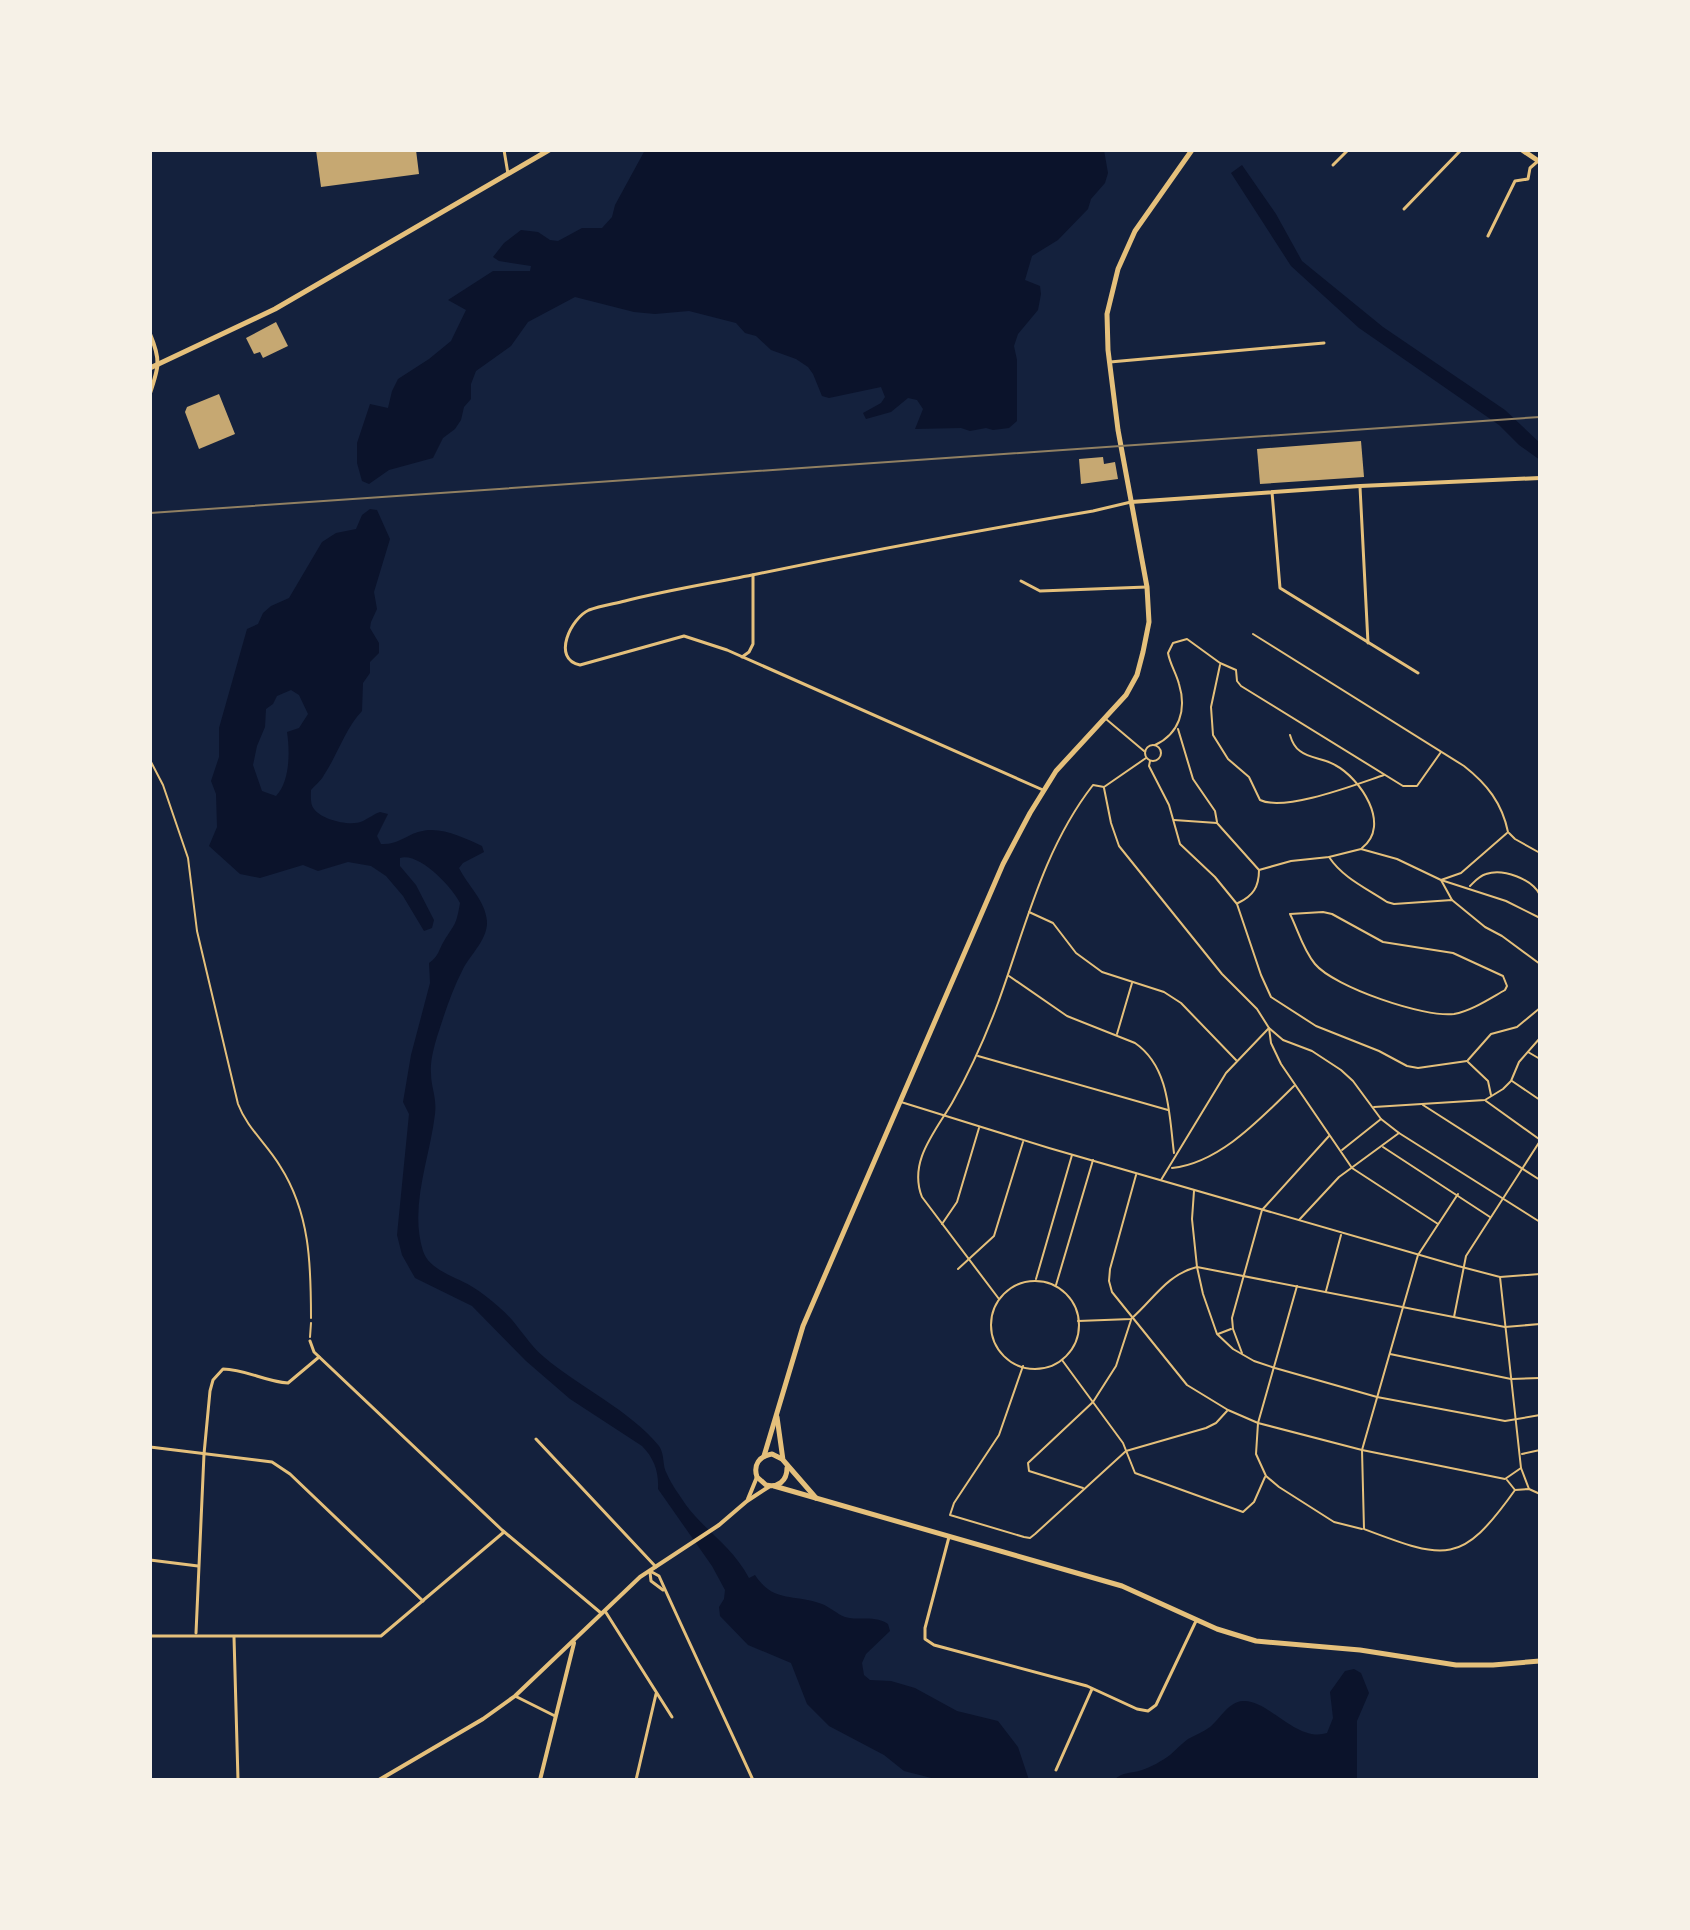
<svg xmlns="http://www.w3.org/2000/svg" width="1690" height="1930" font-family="'Source Sans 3',sans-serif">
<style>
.water{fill:#0b132b;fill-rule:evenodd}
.building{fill:#c6a872}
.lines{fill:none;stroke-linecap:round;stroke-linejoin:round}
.path{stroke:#e5c07b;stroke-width:2}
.service{stroke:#e5c07b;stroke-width:2}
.minor{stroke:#e5c07b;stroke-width:3}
.tertiary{stroke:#e5c07b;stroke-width:4}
.secondary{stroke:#e5c07b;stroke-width:5}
.primary{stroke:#e5c07b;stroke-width:5}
.rail{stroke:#918062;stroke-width:2}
</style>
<rect width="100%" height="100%" fill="#14213d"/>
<g class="water">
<polygon points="645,150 1104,150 1108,173 1105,183 1091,199 1088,209 1058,240 1032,256 1025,280 1040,286 1041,294 1038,310 1018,334 1014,346 1017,360 1017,421 1009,428 993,430 986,428 970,431 961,428 915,429 923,409 917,400 908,398 891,412 866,419 863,413 881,403 885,397 881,387 829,398 822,396 813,374 808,367 796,359 771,350 756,336 745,333 736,323 689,311 655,314 634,312 575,297 528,322 511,346 476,371 471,384 471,399 464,407 461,420 455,429 443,438 433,458 389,470 369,484 362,481 357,463 357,443 370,404 388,408 392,391 398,379 429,359 451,341 466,310 448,300 493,271 530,271 531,266 499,261 493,257 504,243 521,230 538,232 550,240 558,241 582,228 602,228 612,217 615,205"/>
<polygon points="1242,165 1276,214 1302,261 1383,327 1505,410 1540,443 1540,460 1519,445 1499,425 1359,328 1291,266 1231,173"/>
<path d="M370,509l7,1 13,29 -16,53 3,17 -6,13 -1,6 9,15v10l-9,9v11l-7,10 -1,28c-17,18 -24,43 -38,64 -3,6 -9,10 -13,15 0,7 -1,14 3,19 8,11 37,18 49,12 6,-3 11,-7 17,-9l8,2 -11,22 4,8c16,1 22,-7 37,-12 21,-7 45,5 64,14l2,6 -21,11 -4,5c9,18 26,32 28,53 1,18 -16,33 -24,48 -11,21 -19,46 -26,68 -3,10 -7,25 -6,36 0,15 6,24 4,41 -5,44 -26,92 -12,137 6,19 33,26 48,35 10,6 20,14 29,22 17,14 27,35 44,49 34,29 87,54 115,89 6,8 3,20 8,28 4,10 13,22 19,31 20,27 46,41 63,73l6,-3c19,29 40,18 67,29 8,3 15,10 23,13 15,4 29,-2 43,7l2,7 -24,23 -4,9 2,12 6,5 21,1 24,7 42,23 41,10 20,26 11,33h-90l-35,-9 -20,-16 -55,-29 -22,-22 -16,-41 -43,-18 -28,-29 -1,-9 5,-8 1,-9 -13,-24 -54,-77c1,-17 -4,-31 -16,-43l-72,-47 -44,-38 -54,-55 -57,-28 -13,-23 -5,-20 12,-121 -6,-12 8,-47 19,-72 -1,-20c10,-7 9,-12 15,-22 11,-18 12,-15 16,-38 -8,-16 -41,-51 -60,-45v8l16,19 18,35 -2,8 -8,3 -21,-35 -17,-20 -15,-10 -23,-4 -30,9 -15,-6 -43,13 -20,-4 -31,-28 8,-19 -1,-33 -5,-13 8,-24v-29l28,-99 11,-5 5,-11 8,-7 18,-8 33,-56 14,-9 20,-4 6,-14zM291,690l8,5 9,19 -9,14 -12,4c3,19 3,50 -11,64l-14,-5 -9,-26 4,-19 8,-19 1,-18 7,-5 4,-8z"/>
<path d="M1354,1669l7,4 8,20 -12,28v59h-243c9,-9 17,-6 28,-10 9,-3 20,-9 28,-15 6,-5 11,-11 18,-16 7,-4 15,-7 22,-12 11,-9 18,-25 33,-26 25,-2 54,42 84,32l6,-15 -3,-26 15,-21z"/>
</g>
<g class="building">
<polygon points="316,150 416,150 419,174 321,187"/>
<polygon points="276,322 288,346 263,358 260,352 254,354 246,338"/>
<polygon points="219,394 235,434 199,449 185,412 187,407"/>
<polygon points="1361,441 1364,477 1260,484 1257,449"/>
<polygon points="1103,457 1104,464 1115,462 1118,479 1081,484 1079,459"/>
</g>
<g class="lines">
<polyline class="path" points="310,1337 311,1323"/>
<g class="service">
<path d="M1253,634l211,132c23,18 38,37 44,66"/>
<path d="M1220,665l-9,42 2,28 15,24 21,18 11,23c25,12 97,-16 124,-25"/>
<polyline points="1106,719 1144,751"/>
<polyline points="1178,729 1193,779 1215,811 1217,822"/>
<path d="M1290,735c2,7 4,12 10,16 10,8 24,7 35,14 25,13 57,60 27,83"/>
<circle cx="1153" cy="753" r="8"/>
<path d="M1155,745c24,-11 32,-35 24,-61 -3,-11 -9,-20 -11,-31l5,-10 14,-4 33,24 16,7 1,11 4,5 162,100h14l24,-34"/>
<path d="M150,760l13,25 25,73 9,73 41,173c9,24 29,40 42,62 30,47 31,98 31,152"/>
<polyline points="1150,761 1149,766 1169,805 1180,844 1215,877 1237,904 1261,975 1271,997 1316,1026 1379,1051 1407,1066 1418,1068 1467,1061"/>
<polyline points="1104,788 1111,823 1119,846 1222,974 1257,1009 1269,1028 1271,1043 1281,1064 1352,1168 1438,1224"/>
<path d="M1174,820l43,3 42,47c0,17 -6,26 -21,33"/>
<polyline points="1509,833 1515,839 1540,853"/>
<path d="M1329,857c14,21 37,31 58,45l7,2 58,-4 33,27 17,9 38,28"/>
<polyline points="1259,870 1291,861 1329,857 1361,849 1397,859 1441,880 1506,901 1540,918"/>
<path d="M1470,886c5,-5 9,-10 16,-12 17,-6 46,5 54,21"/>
<polyline points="1452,900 1441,880 1461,873 1507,833"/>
<polyline points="1029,912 1053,923 1076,953 1102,972 1164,992 1181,1003 1236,1060"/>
<path d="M1323,912l9,2 51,28 70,11 50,23 4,10 -2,4c-16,9 -34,21 -51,24 -29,4 -120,-27 -139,-50 -12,-14 -17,-34 -25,-50z"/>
<path d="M1009,976l58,40 68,27c35,24 34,72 39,110"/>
<polyline points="1117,1034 1132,983"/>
<polyline points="1528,1052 1540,1059"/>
<polyline points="978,1056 1168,1110"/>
<polyline points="1468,1060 1491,1034 1517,1027 1540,1008"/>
<polyline points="1468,1062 1488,1081 1491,1095"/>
<polyline points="1512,1081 1540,1100"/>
<polyline points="1486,1101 1539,1139"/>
<polyline points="901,1102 1049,1148 1458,1266 1500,1277 1540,1274"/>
<polyline points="1423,1105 1540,1180"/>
<polyline points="1374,1107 1485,1100 1503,1089 1511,1081 1519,1062 1540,1038"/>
<polyline points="1383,1147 1490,1217"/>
<polyline points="1342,1150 1381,1119"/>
<path d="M1172,1168c48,-5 89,-50 122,-82"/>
<polyline points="1136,1175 1110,1269 1109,1281 1112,1292 1187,1385 1228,1410 1258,1423 1362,1450 1505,1479 1521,1468"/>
<polyline points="1161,1180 1226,1073 1269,1028 1283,1040 1312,1051 1341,1070 1353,1081 1381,1119 1399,1133 1540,1222"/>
<polyline points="1194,1191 1192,1219 1197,1267 1203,1294 1217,1334 1233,1349 1254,1361 1275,1368 1377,1397 1505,1421 1540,1415"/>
<path d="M1458,1194l-40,61 -56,195 2,79c82,31 97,37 151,-39"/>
<polyline points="1299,1220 1339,1177 1399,1133"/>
<polyline points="942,1224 957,1202 979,1128"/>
<polyline points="958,1269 994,1236 1023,1142"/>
<polyline points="1500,1277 1521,1468 1529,1489"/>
<polyline points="1036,1279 1072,1155"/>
<circle cx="1035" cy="1325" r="44"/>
<polyline points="1056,1285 1093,1160"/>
<polyline points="1297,1286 1258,1423 1256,1454 1266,1476 1279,1487 1334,1522 1362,1529"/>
<polyline points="1326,1291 1341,1235"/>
<path d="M999,1299l-77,-102c-14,-35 13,-65 30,-94 18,-32 33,-65 46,-100 27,-74 45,-154 95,-218l11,2 42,-29"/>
<polyline points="1454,1317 1466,1256 1540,1141"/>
<path d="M1078,1321l53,-2c23,-20 35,-44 66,-52l308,60 35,-3"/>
<polyline points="1218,1334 1231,1329"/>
<polyline points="1242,1353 1233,1329 1232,1318 1262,1210 1329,1136"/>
<polyline points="1390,1354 1511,1379 1540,1378"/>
<polyline points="1062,1360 1123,1443 1135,1473 1243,1512 1254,1502 1265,1477"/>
<polyline points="1023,1366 999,1435 954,1503 950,1515 1024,1537 1030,1538 1035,1534 1126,1451 1206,1428 1216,1423 1227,1411"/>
<polyline points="1522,1454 1540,1450"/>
<polyline points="1507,1480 1515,1490 1529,1489 1540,1494"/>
<polyline points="1083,1488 1029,1471 1028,1463 1093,1402 1116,1366 1131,1320"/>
</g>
<g class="minor">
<polyline points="504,150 508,174"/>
<polyline points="1333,165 1348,150"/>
<polyline points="1404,209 1461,150"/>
<polyline points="1488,236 1515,181 1528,179 1530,168 1538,161"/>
<polyline points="1110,362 1324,343"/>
<polyline points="1360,487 1368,643"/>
<polyline points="1272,492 1280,588 1418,673"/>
<polyline points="1021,581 1040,591 1147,587"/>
<polyline points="742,657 749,652 753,644 753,575"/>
<path d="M1043,790l-316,-140 -43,-14 -104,29c-29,-6 -9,-47 9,-55 11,-4 24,-6 36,-9 43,-11 88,-18 132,-27 111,-23 224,-44 336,-63l38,-9"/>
<polyline points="310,1341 314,1352 502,1530 601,1613"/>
<polyline points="536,1439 656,1567"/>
<polyline points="150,1447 272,1462 290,1474 423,1601"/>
<polyline points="949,1537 925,1628 925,1639 934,1645 1087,1686 1137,1709 1148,1711 1156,1705 1196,1621"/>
<polyline points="150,1560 198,1566"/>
<path d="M650,1571l9,5c30,67 63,136 94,204"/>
<polyline points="650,1572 651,1581 663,1590"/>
<polyline points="605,1611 672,1717"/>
<path d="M196,1633l8,-179 6,-63 3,-11 10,-11c22,0 43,13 65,14l31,-26"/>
<polyline points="150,1636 381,1636 504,1532"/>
<polyline points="234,1637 238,1780"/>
<polyline points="515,1696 555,1716"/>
<polyline points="1056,1770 1092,1689"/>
<polyline points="636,1780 656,1694"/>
</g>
<g class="tertiary">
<path d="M150,334c11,26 9,33 0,59"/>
<polyline points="1131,502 1360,486 1540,478"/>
<polyline points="748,1499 757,1477"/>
<polyline points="379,1780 483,1719 515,1696 640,1577 719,1525 747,1501 770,1486"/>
<polyline points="540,1780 574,1643"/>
</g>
<g class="secondary">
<polyline points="150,368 275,309 549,150"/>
<polyline points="777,1417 783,1460 816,1498"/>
<polyline points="764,1456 803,1326 1003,864 1030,813 1056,771 1126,695 1137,675 1143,652 1149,622 1147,587 1118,430 1108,350 1107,314 1118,269 1135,231 1192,150"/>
<path d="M782,1459l-10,-5c-13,2 -19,11 -15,23l9,8c12,3 21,-4 21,-17"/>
<polyline points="774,1486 1122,1586 1217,1629 1256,1641 1360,1650 1456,1665 1493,1665 1540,1661"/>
</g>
<polyline class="primary" points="1522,150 1540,162"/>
<polyline class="rail" points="150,513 1540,417"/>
</g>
<rect width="1690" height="1930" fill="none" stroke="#f6f1e7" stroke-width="304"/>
</svg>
